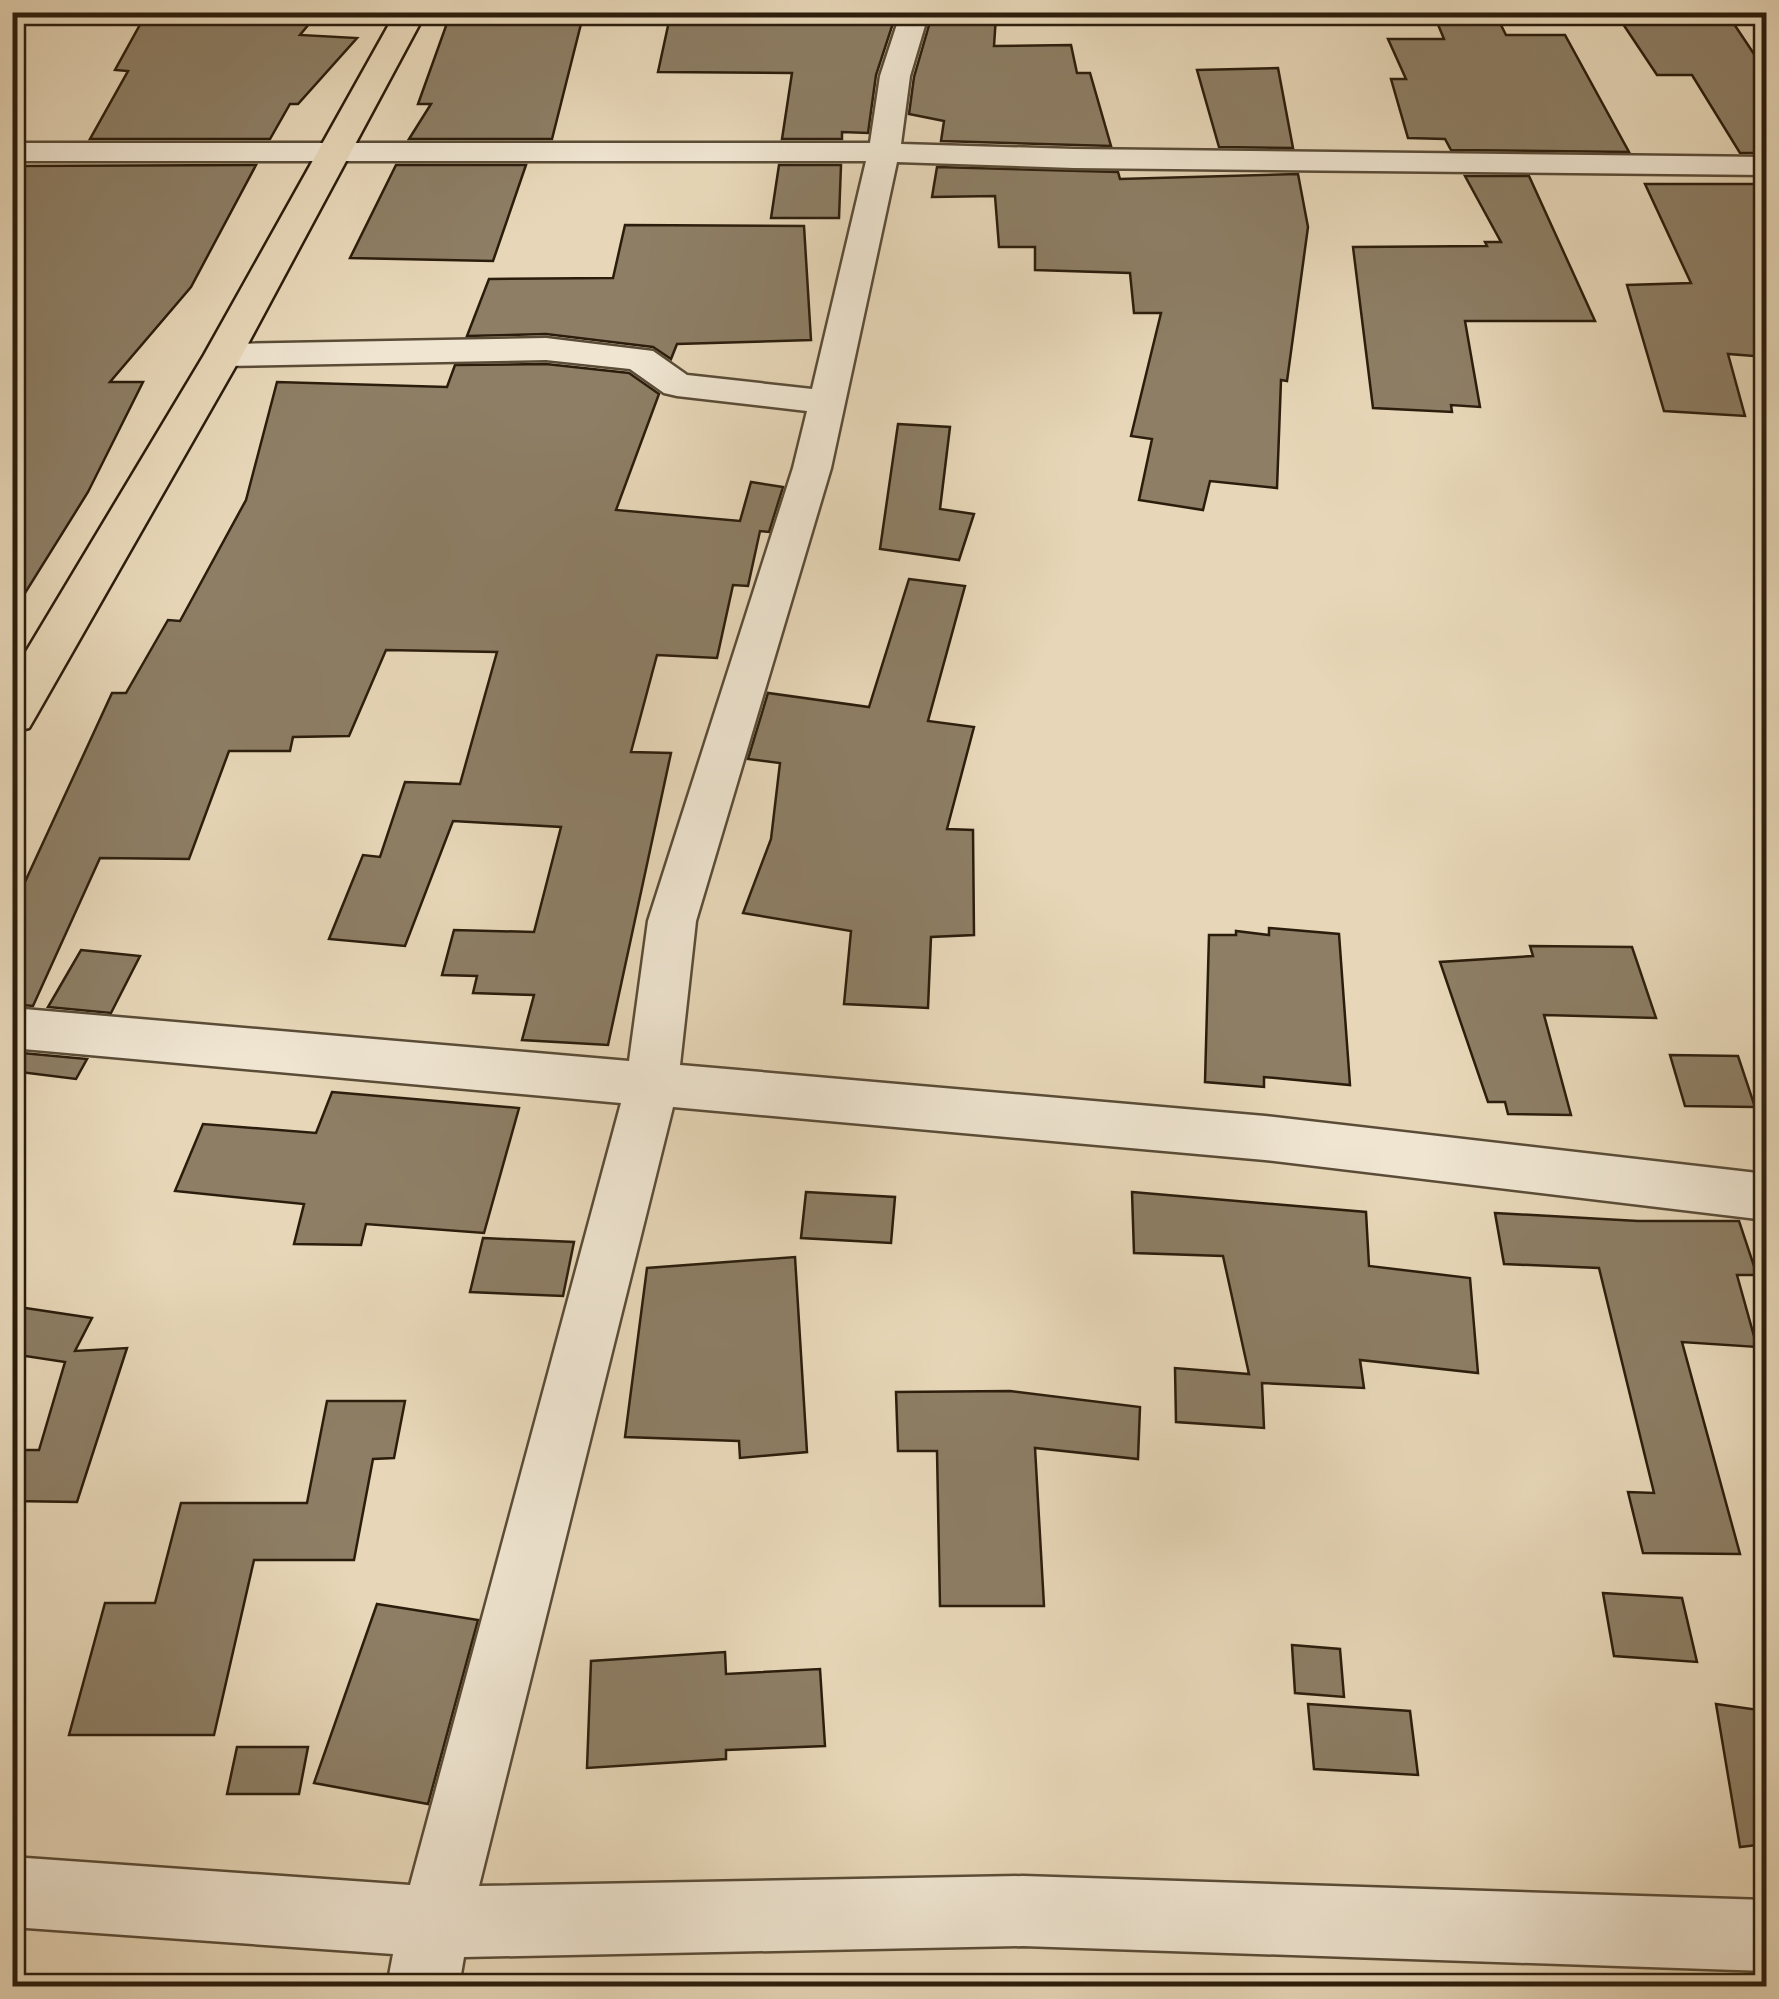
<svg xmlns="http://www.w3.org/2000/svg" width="1779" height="1999" font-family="'IM FELL DW Pica',serif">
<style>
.building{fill:#8d7e65;stroke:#2b1d0c;stroke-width:2.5}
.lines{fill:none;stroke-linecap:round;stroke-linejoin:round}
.street-casing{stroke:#5a4c37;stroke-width:5}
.primary-casing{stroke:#2b1d0c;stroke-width:5}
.street{fill:#efe5d1;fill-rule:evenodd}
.primary{fill:#e7d7b8;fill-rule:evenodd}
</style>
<rect width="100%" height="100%" fill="#e7d7b8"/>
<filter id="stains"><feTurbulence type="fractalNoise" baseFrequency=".002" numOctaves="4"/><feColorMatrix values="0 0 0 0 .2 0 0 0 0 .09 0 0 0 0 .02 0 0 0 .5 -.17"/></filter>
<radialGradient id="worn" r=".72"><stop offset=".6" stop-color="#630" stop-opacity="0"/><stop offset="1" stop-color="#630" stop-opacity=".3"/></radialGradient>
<g class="building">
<polygon points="147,12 314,18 300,35 357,38 298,104 290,104 270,139 90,139 128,71 115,70"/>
<polygon points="451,12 584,12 552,139 409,139 431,104 418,104"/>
<polygon points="671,12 896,14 876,75 868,133 842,132 842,139 782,139 792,73 658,72"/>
<polygon points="1615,12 1726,12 1766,72 1766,153 1740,153 1692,75 1657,75"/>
<polygon points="932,15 996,16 994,46 1071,45 1077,73 1090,73 1111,146 941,141 944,121 909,114 914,77"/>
<polygon points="1434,15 1496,15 1506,35 1565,35 1629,152 1451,150 1445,139 1408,138 1391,79 1406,79 1388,39 1444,39"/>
<polygon points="1278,68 1293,148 1219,147 1197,70"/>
<polygon points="256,165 191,287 110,382 143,382 88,492 12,614 12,166"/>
<polygon points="396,165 526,165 493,261 350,258"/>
<polygon points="779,165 841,165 839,218 771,218"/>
<polygon points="937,167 1118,172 1120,179 1298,174 1308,227 1287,381 1281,380 1277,488 1210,481 1203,510 1139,500 1152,439 1131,436 1161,313 1134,313 1130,273 1035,270 1035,247 999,247 995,196 932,197"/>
<polygon points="1465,176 1529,176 1595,321 1465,321 1480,407 1451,405 1452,412 1373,408 1353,247 1487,246 1485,242 1501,242"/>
<polygon points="1756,179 1766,179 1766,357 1728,354 1745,416 1664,411 1627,285 1691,283 1645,184 1759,184"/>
<polygon points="625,225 804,226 811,340 677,344 671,359 653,347 546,334 467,336 489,279 613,278"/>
<polygon points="546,364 629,373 659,394 616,510 740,521 751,482 783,487 769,532 760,531 748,586 733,585 717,658 657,655 631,752 671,753 608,1045 522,1040 534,995 473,993 477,976 442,975 454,930 534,932 561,827 453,821 405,946 329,939 363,855 380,857 405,782 460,784 497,652 386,650 349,736 293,737 290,751 229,751 189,859 100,858 33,1006 12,1004 12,910 112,693 126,693 168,620 180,621 246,500 277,382 447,387 455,365"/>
<polygon points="898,424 950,427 940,509 974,514 959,560 880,549"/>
<polygon points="909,579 965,586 928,721 974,727 947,829 973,830 974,935 931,937 928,1008 844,1004 851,931 743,913 771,839 780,763 748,759 768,693 869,707"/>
<polygon points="1269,928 1339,934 1350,1085 1264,1077 1264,1087 1205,1082 1209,935 1236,935 1236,931 1269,935"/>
<polygon points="1530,946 1632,947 1656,1018 1544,1015 1571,1115 1508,1114 1505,1102 1488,1102 1440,962 1533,956"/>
<polygon points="81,950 140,956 111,1013 48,1007"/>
<polygon points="22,1053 87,1059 76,1079 12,1071"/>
<polygon points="1670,1055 1738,1056 1755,1107 1685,1106"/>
<polygon points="332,1092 519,1108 484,1233 366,1224 361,1245 294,1244 304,1204 175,1191 203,1124 316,1133"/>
<polygon points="806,1192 895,1197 891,1243 801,1238"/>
<polygon points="1132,1192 1366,1212 1369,1266 1470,1278 1478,1373 1360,1360 1364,1388 1262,1383 1264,1428 1176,1422 1175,1368 1249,1374 1223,1256 1134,1253"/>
<polygon points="1495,1213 1638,1221 1739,1221 1757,1275 1737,1275 1757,1347 1682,1342 1740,1554 1643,1553 1628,1492 1654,1493 1599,1268 1504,1264"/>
<polygon points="483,1238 574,1242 563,1296 470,1292"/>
<polygon points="795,1257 807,1452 740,1458 739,1441 625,1437 647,1268"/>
<polygon points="12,1306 92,1318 75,1351 127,1348 77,1502 12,1501 12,1450 39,1450 65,1362 12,1354"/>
<polygon points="1010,1391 1140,1407 1138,1459 1035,1448 1044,1606 940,1606 937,1451 898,1451 896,1392"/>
<polygon points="327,1401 405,1401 394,1458 373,1459 354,1560 254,1560 214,1735 69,1735 105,1603 155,1603 181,1503 307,1503"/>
<polygon points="1603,1593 1682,1598 1697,1662 1614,1656"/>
<polygon points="377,1604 478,1620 428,1804 314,1783"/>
<polygon points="1292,1645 1340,1649 1344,1697 1295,1693"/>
<polygon points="725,1652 726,1674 820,1669 825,1746 726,1750 726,1759 587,1768 591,1661"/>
<polygon points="1308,1704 1410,1711 1418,1775 1314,1769"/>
<polygon points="1716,1704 1766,1711 1766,1844 1740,1847"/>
<polygon points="237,1747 308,1747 299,1794 227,1794"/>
</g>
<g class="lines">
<g class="street-casing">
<polygon id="street" points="901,12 929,12 910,76 901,144 1074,149 1766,157 1766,175 1074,168 897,162 831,468 696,921 680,1065 1265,1116 1766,1174 1766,1220 1265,1160 673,1107 479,1886 1023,1876 1766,1900 1766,1971 1023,1946 464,1957 459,1986 387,1986 393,1954 12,1927 12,1857 410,1885 621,1103 12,1048 12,1008 629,1061 648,921 793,468 807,411 677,396 664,393 630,369 546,360 223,366 210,363 205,355 210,347 223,344 546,338 653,351 687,375 812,389 866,161 12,161 12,143 870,143 880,76"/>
</g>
<g class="primary-casing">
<polygon id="primary" points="396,12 426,12 242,355 36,716 29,728 12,732 12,675 204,355"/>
</g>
<use href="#street" class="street"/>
<use href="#primary" class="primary"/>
</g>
<rect width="1779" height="1999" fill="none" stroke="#e7d7b8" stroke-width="50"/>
<rect x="15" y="15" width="1749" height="1969" fill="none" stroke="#2b1d0c" stroke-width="5"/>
<rect x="25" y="25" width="1729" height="1949" fill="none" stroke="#2b1d0c" stroke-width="2.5"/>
<rect width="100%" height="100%" filter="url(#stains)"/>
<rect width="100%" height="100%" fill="url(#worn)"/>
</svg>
